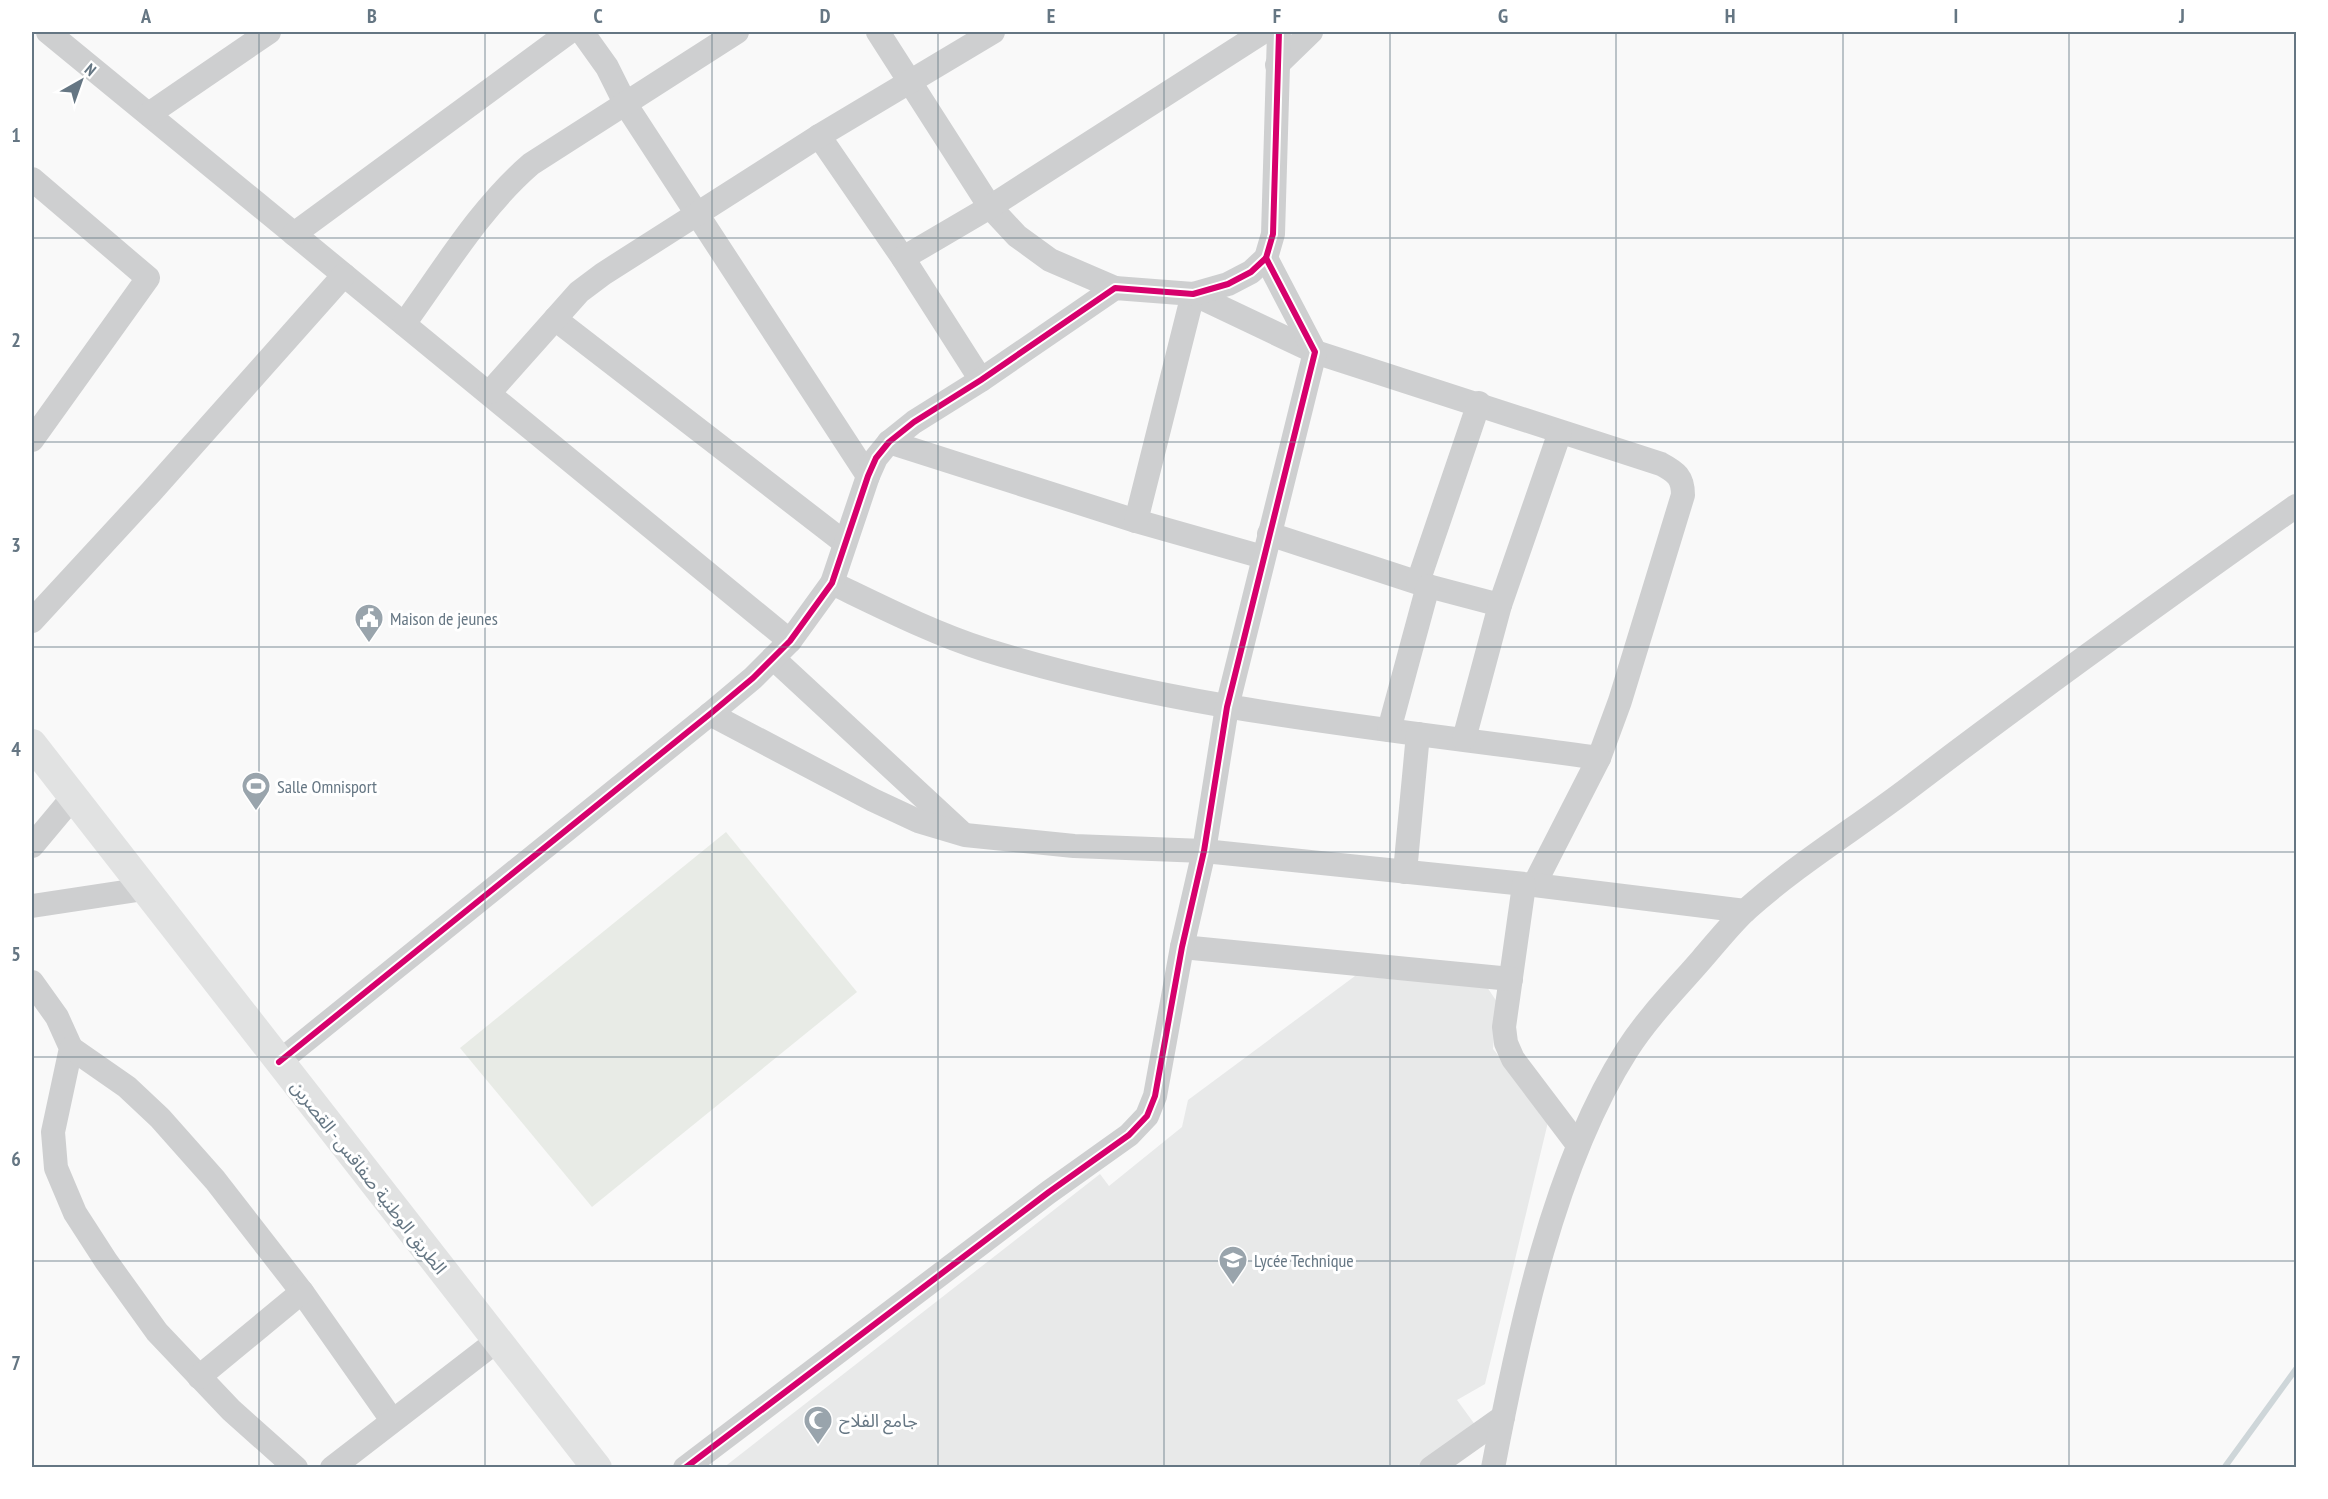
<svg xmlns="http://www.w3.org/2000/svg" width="2328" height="1499" font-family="'PT Sans Narrow','Noto Sans Arabic',sans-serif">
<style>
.built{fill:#e8e9e9}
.pitch{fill:#e8ebe6}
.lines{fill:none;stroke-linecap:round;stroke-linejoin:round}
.stream{stroke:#ced6d9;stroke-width:6}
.minor{stroke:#cecfd0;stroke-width:24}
.major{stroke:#e1e2e2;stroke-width:30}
.cycleway-casing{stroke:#fff;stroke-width:10}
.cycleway{stroke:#d6006c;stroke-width:6}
.grid{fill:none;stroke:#657683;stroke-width:1.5;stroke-opacity:0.55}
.labels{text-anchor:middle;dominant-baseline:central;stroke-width:6;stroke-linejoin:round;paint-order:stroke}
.poi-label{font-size:18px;fill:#657683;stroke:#fff;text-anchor:start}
.street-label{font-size:18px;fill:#657683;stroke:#fff}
.neatline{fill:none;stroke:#657683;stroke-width:2}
.grid-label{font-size:20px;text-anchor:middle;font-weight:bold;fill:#657683}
</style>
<rect width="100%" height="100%" fill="#f9f9f9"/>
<polygon class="built" points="1355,976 1487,987 1497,1002 1493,1049 1549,1118 1485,1384 1457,1400 1476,1426 1415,1467 723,1468 1100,1174 1109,1186 1182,1127 1188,1100"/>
<polygon class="pitch" points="726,832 857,992 592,1207 460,1048"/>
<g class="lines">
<polyline class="stream" points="2224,1468 2296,1369"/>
<g class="minor">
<polyline points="48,32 790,641"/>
<polyline points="582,32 607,67 626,105 868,476"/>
<polyline points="878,32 990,207 1017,236 1050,260 1115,288"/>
<polyline points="1277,65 1311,32"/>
<polyline points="149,114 269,32"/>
<polyline points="819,136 903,258 981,380"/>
<polyline points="32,179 148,278 32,440"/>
<polyline points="294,234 569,32"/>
<polyline points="903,258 990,207 1263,32"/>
<polyline points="555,319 845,543"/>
<path d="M404,324c40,-55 76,-116 127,-160l206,-132"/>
<polyline points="490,392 579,292 603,274 819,136 993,32"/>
<polyline points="889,442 1136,521 1263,557"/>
<path d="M1136,521l57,-227 122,58 346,112c15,8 22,13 22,31l-63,206 -21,57 -65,127"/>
<polyline points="1269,534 1428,586 1500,605"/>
<polyline points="1418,582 1479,403"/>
<path d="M832,583c50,24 101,50 154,67 199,62 409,79 613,108"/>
<polyline points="32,621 151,492 344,275"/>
<polyline points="773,658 961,832"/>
<polyline points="710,714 873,800 918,821 965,835 1074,846 1204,851 1534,885 1745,911"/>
<polyline points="1389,730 1428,586"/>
<polyline points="1464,739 1500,605 1560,432"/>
<polyline points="32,846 73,797"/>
<polyline points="1405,872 1418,734"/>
<polyline points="1524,885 1504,1027 1506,1043 1513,1059 1578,1145"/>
<polyline points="32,906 144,889"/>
<polyline points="1182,947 1511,979"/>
<polyline points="32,982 57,1017 71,1048 53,1132 56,1168 75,1213 106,1261 157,1332 231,1410 296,1468"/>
<polyline points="71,1048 127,1087 160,1118 215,1180 302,1292 392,1420"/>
<polyline points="279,1062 710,714 753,678 790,641 832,583 868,476 876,458 889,442 914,422 981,380 1115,288 1193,294 1228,284 1251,272 1266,258 1273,234 1279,32"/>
<polyline points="199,1377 302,1292"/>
<polyline points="332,1468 498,1340"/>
<polyline points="685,1468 1049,1192 1129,1135 1147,1116 1155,1096 1182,947 1204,851 1227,707 1315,352 1266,258"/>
<polyline points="1431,1468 1503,1417"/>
<path d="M1493,1468c25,-132 61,-304 134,-418 21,-33 49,-61 75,-91 14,-16 28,-34 44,-49 50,-45 109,-81 163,-122 127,-97 257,-190 387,-282"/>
</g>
<polyline class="major" points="32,744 597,1468"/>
<g class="cycleway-casing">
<g id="cycleway">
<polyline points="279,1062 710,714 753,678 790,641 832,583 868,476 876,458 889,442 914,422 981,380 1115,288 1193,294 1228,284 1251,272 1266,258 1273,234 1279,32"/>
<polyline points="685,1468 1049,1192 1129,1135 1147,1116 1155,1096 1182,947 1204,851 1227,707 1315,352 1266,258"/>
</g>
</g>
<use href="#cycleway" class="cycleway"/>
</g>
<path class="grid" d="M259,32v1436M485,32v1436M712,32v1436M938,32v1436M1164,32v1436M1390,32v1436M1616,32v1436M1843,32v1436M2069,32v1436M32,238h2264M32,442h2264M32,647h2264M32,852h2264M32,1057h2264M32,1261h2264"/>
<defs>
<g id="civic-pin" transform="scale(1.5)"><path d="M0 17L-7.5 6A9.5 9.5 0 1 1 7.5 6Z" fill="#99a4ac" stroke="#fff"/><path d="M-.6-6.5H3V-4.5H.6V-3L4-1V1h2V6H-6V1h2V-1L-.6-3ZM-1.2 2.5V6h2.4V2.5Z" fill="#fff"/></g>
<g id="stadium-pin" transform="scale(1.5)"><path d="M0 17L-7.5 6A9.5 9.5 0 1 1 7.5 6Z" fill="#99a4ac" stroke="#fff"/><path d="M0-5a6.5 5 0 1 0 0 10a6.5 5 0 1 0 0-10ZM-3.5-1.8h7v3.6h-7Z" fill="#fff"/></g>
<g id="school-pin" transform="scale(1.5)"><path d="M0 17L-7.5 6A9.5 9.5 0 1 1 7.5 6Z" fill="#99a4ac" stroke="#fff"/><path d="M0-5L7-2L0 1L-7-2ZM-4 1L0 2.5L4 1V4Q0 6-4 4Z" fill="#fff"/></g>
<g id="mosque-pin" transform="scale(1.5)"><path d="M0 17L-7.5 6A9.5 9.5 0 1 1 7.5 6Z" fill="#99a4ac" stroke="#fff"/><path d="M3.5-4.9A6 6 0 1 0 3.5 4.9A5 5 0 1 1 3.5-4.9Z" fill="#fff"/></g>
</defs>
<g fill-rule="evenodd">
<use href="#civic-pin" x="369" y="618"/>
<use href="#stadium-pin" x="256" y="786"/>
<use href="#school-pin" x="1233" y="1260"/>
<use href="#mosque-pin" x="818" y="1420"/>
</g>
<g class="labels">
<g class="poi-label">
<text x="390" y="618">Maison de jeunes</text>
<text x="277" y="786">Salle Omnisport</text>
<text x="1254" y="1260">Lycée Technique</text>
<text x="839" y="1420">جامع الفلاح</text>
</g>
<g class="street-label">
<text transform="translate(369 1177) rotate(52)">الطريق الوطنية صفاقس - القصرين</text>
</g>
</g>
<rect width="2328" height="1499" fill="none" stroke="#ffffff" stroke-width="66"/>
<g transform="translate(81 81) rotate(40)" stroke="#ffffff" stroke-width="4.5" paint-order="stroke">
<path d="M0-4.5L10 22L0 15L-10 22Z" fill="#657683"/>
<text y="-9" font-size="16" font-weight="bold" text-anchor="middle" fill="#657683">N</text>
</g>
<rect x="33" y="33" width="2262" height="1433" class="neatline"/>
<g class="grid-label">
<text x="146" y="23">A</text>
<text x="372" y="23">B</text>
<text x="598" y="23">C</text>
<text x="825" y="23">D</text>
<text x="1051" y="23">E</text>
<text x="1277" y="23">F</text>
<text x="1503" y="23">G</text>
<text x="1730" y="23">H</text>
<text x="1956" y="23">I</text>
<text x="2182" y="23">J</text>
<text x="16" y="142">1</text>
<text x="16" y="347">2</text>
<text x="16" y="552">3</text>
<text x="16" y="756">4</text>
<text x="16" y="961">5</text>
<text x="16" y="1166">6</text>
<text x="16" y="1370">7</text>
</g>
</svg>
